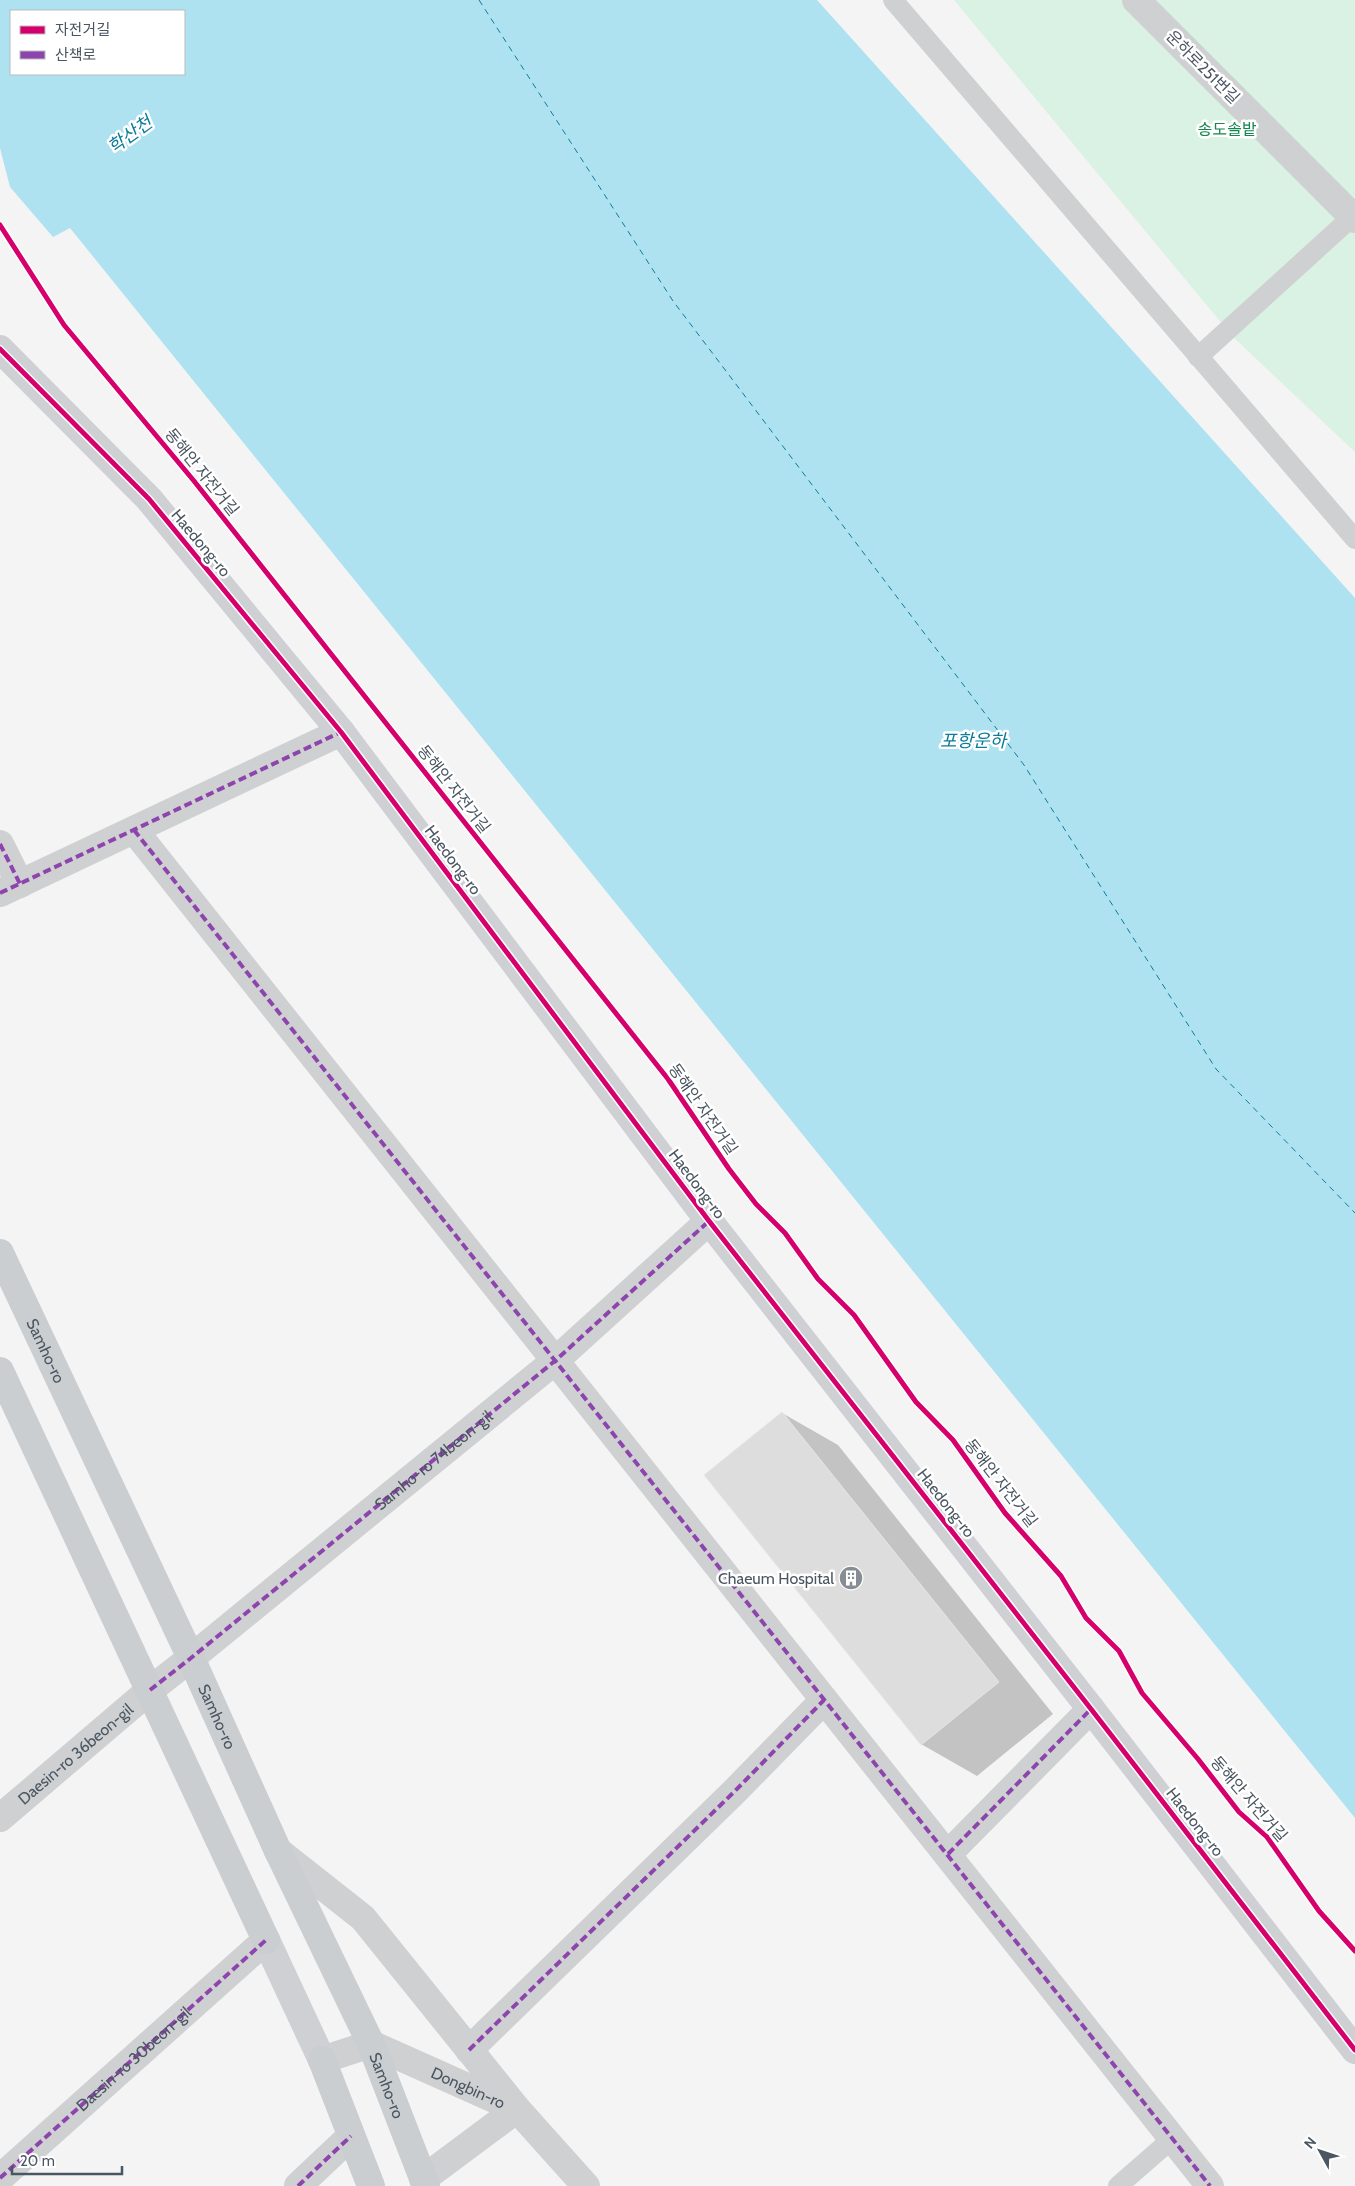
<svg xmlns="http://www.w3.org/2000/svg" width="1355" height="2186" font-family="Cabin,'Noto Sans KR',sans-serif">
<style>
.green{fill:#d9f2e3}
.water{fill:#aee2f0;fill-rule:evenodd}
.shadow{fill:#0003}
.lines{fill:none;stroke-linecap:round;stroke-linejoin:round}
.ferry{stroke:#0c7c9b;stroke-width:1;stroke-dasharray:6 5;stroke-linecap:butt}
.building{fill:#ddddde;stroke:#e5e6e7}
.lane{stroke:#ced0d2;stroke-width:20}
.street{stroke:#ced0d2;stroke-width:28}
.secondary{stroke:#ced0d4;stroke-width:28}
.primary{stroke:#caced1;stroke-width:28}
.quiet{stroke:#8e44ad;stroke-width:4;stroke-dasharray:8 4;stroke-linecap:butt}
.cycleway-casing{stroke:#fff;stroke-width:8}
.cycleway{stroke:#d6006c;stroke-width:5}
.labels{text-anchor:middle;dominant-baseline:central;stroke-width:5;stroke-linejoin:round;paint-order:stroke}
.street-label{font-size:16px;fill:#4a5661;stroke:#fff}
.park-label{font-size:16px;fill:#17864f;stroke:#fff}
.poi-label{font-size:16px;fill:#4a5661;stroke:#fff;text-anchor:end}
.water-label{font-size:18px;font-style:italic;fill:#0c7c9b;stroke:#fff}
</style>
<rect width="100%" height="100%" fill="#f4f4f4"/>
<polygon class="green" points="954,0 1355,0 1355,452 1233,337"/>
<path class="water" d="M0,0h817l538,598v1220l-1285,-1590 -17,9 -43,-50 -10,-39zM11,11h173v63h-173z"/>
<polygon class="shadow" points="782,1413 838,1445 1053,1714 977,1776 921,1744"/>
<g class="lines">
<polyline class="ferry" points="479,0 673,301 1024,765 1216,1069 1355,1213"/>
</g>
<polygon class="building" points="782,1412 999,1682 921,1745 704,1475"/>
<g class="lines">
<g class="lane">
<polyline points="893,0 1355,539"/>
<polyline points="1198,357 1352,217"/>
<polyline points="1118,2186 1173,2138"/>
</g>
<g class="street">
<polyline points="1136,0 1355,219"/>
<polyline points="134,830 1210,2186"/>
<polyline points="0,844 20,884"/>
<polyline points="0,893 341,732"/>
<path id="s1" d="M0,1818l150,-128 41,-32 365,-298 153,-139"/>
<polyline points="278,1851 363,1918 517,2109 586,2186"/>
<polyline points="948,1854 1091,1709"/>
<polyline points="469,2050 735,1791 824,1700"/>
<path id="s2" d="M322,2060l49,-16 141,63"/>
<polyline points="0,2178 266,1940"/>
<polyline points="423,2179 517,2109"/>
<polyline points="298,2186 351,2136"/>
</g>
<g class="secondary">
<polyline points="0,349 149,499 341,732 709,1221 1091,1709 1355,2050"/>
<polyline points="266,1940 322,2060"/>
</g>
<g class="primary">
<path id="s3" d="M0,1253l191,405 87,193 93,193 55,142"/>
<polyline points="0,1371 266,1940"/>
<polyline points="322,2060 371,2186"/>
</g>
<g class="quiet">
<polyline points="134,830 1210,2186"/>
<polyline points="0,844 20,884"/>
<polyline points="0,893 341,732"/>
<path id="s4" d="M150,1690l41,-32 365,-298 153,-139"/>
<polyline points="948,1854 1091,1709"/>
<polyline points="469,2050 735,1791 824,1700"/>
<path id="s5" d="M0,2178l266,-238"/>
<polyline points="298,2186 351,2136"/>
</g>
<g class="cycleway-casing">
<g id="cycleway">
<polyline points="0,225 64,325 194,481 668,1079 729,1169 756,1204 785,1233 818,1279 854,1315 916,1402 953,1440 1005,1513 1061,1576 1086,1618 1119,1651 1142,1693 1198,1759 1239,1812 1267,1837 1319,1911 1355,1951"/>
<polyline points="0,349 149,499 341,732 709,1221 1091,1709 1355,2050"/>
</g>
</g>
<use href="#cycleway" class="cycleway"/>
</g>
<defs>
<g id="building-disc" transform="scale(1.25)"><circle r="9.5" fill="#868d94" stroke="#fff"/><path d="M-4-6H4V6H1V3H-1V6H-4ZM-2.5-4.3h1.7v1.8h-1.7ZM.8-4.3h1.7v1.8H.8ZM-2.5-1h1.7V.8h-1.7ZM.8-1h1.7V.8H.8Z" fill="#fff"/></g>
</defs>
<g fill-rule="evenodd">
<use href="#building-disc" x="851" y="1578"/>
</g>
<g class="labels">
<g class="street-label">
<text transform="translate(1203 67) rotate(45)">운하로251번길</text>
<text transform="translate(202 472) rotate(51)">동해안 자전거길</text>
<text transform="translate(201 543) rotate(50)">Haedong-ro</text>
<text transform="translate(454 789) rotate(52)">동해안 자전거길</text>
<text transform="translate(453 860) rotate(53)">Haedong-ro</text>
<text transform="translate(703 1109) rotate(55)">동해안 자전거길</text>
<text transform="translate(697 1184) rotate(53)">Haedong-ro</text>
<text stroke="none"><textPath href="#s3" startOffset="108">Samho-ro</textPath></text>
<text stroke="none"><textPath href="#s4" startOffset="365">Samho-ro 74beon-gil</textPath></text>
<text transform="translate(1001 1483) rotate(52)">동해안 자전거길</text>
<text transform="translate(946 1503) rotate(52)">Haedong-ro</text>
<text stroke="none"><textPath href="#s3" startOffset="512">Samho-ro</textPath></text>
<text stroke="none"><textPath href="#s1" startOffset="99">Daesin-ro 36beon-gil</textPath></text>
<text transform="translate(1249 1799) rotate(49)">동해안 자전거길</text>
<text transform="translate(1195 1822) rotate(52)">Haedong-ro</text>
<text stroke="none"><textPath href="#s5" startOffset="179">Daesin-ro 30beon-gil</textPath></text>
<text stroke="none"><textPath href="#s3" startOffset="918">Samho-ro</textPath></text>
<text stroke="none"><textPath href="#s2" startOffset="158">Dongbin-ro</textPath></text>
</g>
<g class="park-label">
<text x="1227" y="129">송도솔밭</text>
</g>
<g class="poi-label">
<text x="834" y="1578">Chaeum Hospital</text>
</g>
<g class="water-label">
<text transform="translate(130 135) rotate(-36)">학산천</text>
<text x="973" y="741">포항운하</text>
</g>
</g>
<rect x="10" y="10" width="175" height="65" fill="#ffffff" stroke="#b7bbc0"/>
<rect x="20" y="26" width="25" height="8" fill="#d6006c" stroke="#b7bbc0"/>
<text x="55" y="35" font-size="15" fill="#4a5661">자전거길</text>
<rect x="20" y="51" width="25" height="8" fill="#8e44ad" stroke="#b7bbc0"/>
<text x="55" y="60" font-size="15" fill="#4a5661">산책로</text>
<g transform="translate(1320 2151) rotate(310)" stroke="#ffffff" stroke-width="4" paint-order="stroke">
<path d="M0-4L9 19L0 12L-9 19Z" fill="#4a5661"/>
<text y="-8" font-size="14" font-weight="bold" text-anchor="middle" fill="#4a5661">N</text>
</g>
<path d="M12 2166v8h110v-8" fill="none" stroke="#4a5661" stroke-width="2.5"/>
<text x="20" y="2166" font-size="15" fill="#4a5661" stroke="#ffffff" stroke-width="4" paint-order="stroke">20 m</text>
</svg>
